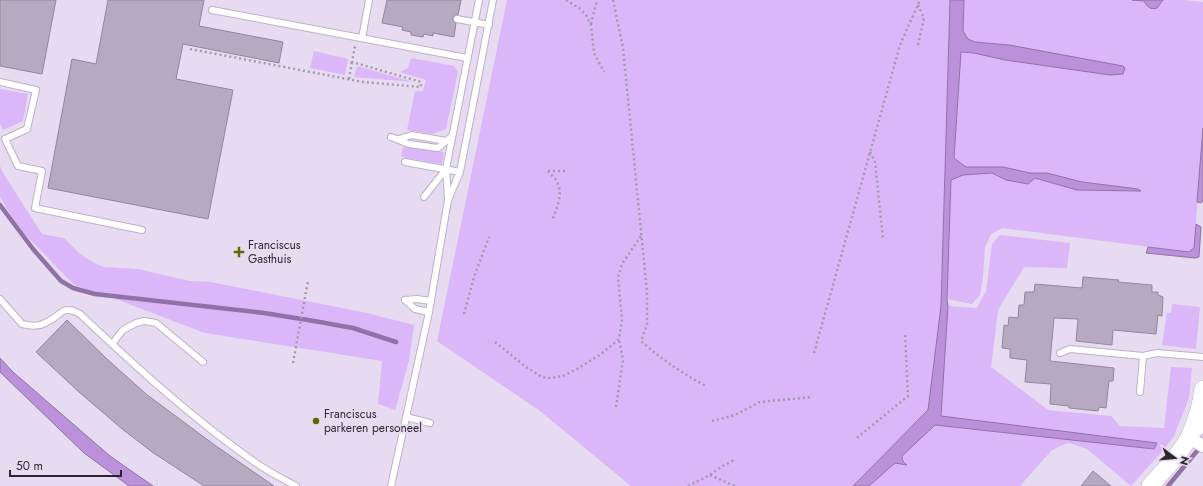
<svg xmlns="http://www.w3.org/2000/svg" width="1203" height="486" font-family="Jost,sans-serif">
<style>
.green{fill:#dbb6f8}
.water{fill:#bb92d9;stroke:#9072a6}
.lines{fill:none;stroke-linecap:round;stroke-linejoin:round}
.stream{stroke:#9072a6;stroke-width:4.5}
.building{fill:#b5aabf;stroke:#92879c}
.lane-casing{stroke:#bdb1c7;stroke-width:8}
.street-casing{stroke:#bdb1c7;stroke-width:14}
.secondary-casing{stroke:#bdb1c7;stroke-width:18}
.path{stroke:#a299aa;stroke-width:2.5;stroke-dasharray:2 3;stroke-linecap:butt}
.lane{stroke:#fff;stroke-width:6}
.street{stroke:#fff;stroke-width:12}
.secondary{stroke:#fff;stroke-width:17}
.poi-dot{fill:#626706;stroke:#e7dbf1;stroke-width:1.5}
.labels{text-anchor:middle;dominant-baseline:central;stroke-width:3.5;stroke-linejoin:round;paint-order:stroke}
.poi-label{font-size:12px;fill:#2a262e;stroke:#e7dbf1;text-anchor:start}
</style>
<rect width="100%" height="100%" fill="#e7dbf1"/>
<g class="green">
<polygon points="507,0 950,0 941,306 928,410 853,486 631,486 540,411 437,341"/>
<polygon points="964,0 1132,0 1145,1 1157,8 1163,0 1184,0 1203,2 1203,128 1194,248 1189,252 1003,228 991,234 985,247 983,277 980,295 972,304 947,299 951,180 963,175 992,173 1006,180 1035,178 1077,190 1140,191 1082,182 1047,173 1030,173 1003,167 966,167 954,158 961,52 974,53 1006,60 1110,75 1123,74 1123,66 1009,45 975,42 968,39 963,31"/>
<polygon points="314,51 348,59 345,75 310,68"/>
<polygon points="411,58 454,66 458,72 446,129 432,134 407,130 415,91 423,91 426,80 400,72 408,68"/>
<polygon points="357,66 413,82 354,77"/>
<polygon points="0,89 28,94 23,121 3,130 0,123"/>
<polygon points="403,147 444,152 442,164 401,157"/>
<polygon points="0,166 3,173 42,234 64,238 80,254 94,263 104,267 138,269 190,281 211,282 367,313 414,325 409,361 395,410 378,404 382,361 205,333 105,295 74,285 25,234 10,214 0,197"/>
<polygon points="1000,235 1070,243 1067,268 1024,267 998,310 991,367 1048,410 1111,416 1120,426 1164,428 1171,367 1192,368 1189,398 1174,436 1166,447 1131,486 1087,449 1069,443 1060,446 1051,451 1020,486 869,486 895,463 906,464 902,456 935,425 1154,449 1156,443 940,416 948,306 977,308 986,291 992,244"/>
<polygon points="1172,304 1200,307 1196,349 1162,345 1167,313 1171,313"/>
</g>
<g class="water">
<polygon points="950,0 964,0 963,31 968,39 975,42 1009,45 1123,66 1125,68 1123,74 1110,75 1005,60 974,53 961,52 954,158 966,167 1003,167 1030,173 1047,173 1082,182 1138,189 1141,191 1077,190 1035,178 1028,184 1006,180 992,173 963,175 951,180 947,299 948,306 941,416 1157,443 1154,449 935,425 902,456 903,461 907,465 895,463 869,486 853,486 928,410 941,306"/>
<path d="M1132,0h31l-6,8c-6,2 -10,-1 -13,-7z"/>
<polygon points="1203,128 1203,201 1201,203 1197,202"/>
<polygon points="1196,224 1201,227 1199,257 1195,258 1146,253 1148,247 1189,252 1194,248"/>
<polygon points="0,358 13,372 110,456 153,486 129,486 84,453 0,372"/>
</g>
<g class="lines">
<g class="stream">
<polyline points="0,205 33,249 61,281 73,288 95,294 264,313 314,321 353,328 396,342"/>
<polyline points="1168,486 1197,451"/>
</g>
</g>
<g class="building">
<polygon points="0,0 56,0 42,74 0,66"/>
<polygon points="108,0 204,0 199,26 283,42 279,63 183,44 176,79 233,90 208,219 48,188 72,59 96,64"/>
<polygon points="387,0 461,0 458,15 455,15 453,18 453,21 456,23 454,37 433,33 433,36 424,34 423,37 411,35 411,32 402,30 403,27 382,23"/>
<polygon points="1083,277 1119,280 1118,282 1152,285 1152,292 1158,292 1158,295 1163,297 1162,316 1158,315 1156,334 1113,330 1112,345 1076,341 1078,319 1054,318 1050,361 1114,368 1113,381 1109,381 1106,408 1099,407 1098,411 1069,408 1069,406 1050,404 1051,384 1025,382 1027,360 1010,358 1010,349 1002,348 1004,325 1008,326 1009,317 1018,318 1019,305 1024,305 1025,292 1034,292 1035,284 1082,288"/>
<polygon points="67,320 107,359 146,394 216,446 274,486 204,486 152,452 121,428 79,392 36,352"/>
<polygon points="1093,471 1111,486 1081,486"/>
</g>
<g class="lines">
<g class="lane-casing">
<g id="lane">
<polyline points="212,10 467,58"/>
<polyline points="457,19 489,25"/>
<polyline points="362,38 369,0"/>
<polyline points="0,82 36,90 27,129 5,139 18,166 42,171 35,208 142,230"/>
<polyline points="391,137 409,144 438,148 452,136"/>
<polyline points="399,139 412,135 446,141"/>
<polyline points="405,162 460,172"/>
<polyline points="424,197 446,169"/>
<polyline points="448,199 446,169 479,0"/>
<path d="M0,299l22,25c9,2 17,3 25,-2 15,-7 15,-18 33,-8 56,53 113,105 176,149 13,9 27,16 40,23"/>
<polyline points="405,300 415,309 429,312"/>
<polyline points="405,300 417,299 431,301"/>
<polyline points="112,344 123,330 136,323 144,321 156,323 203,362"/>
<polyline points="1060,353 1070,349 1143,356 1157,353 1203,357"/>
<polyline points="1140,392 1143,356"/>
<polyline points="406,417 430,423"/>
<polyline points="391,486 429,312 448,200 460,172 493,0"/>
</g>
</g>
<g class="street-casing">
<polyline id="street" points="1203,426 1188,437 1203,446"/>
</g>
<g class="secondary-casing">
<path id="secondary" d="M1150,486c13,-15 30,-31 39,-49 7,-15 12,-32 14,-48"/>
</g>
<g class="path">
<polyline points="566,0 579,8 586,15 591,25 594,53 604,72"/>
<path d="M613,0l10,48 24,244v33l-6,16c20,18 41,32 65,45"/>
<polyline points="591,24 597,0"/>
<polyline points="918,45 924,18 918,5"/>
<polyline points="190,49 363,82 421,87 421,82 352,62 355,46"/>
<polyline points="349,79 352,62"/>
<polyline points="870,152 875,162 883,239"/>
<path d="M548,171c3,4 8,8 10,13 5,12 -2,26 -6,37"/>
<polyline points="548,171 567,171"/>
<polyline points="464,314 474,277 489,237"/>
<polyline points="495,342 526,367 542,377 550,378 563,376 577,369 601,354 619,339 622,320 618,277 622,264 641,236"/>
<polyline points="814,353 900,45 920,0"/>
<polyline points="293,363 308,281"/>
<polyline points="616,407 623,360 619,339"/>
<polyline points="712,421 735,415 760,402 813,397"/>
<polyline points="857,438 908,396 905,334"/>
<polyline points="710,475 735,486"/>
<polyline points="688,486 710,475 721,467 734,460"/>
</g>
<use href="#lane" class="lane"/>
<use href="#street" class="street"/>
<use href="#secondary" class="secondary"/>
</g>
<g class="poi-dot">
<path d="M237 246h4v4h4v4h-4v4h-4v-4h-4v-4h4z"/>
<circle cx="316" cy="421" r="4"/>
</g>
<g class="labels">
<g class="poi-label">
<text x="248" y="245">Franciscus<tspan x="248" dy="14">Gasthuis</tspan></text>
<text x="324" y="414">Franciscus<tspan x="324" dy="14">parkeren personeel</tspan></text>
</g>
</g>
<g transform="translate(1175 458) rotate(106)" stroke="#e7dbf1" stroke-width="3" paint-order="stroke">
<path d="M0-3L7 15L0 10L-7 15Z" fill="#2a262e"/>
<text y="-6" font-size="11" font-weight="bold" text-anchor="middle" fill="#2a262e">N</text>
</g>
<path d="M10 470v6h111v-6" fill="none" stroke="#2a262e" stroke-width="2"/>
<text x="16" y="470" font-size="12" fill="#2a262e" stroke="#e7dbf1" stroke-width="3" paint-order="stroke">50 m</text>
</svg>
